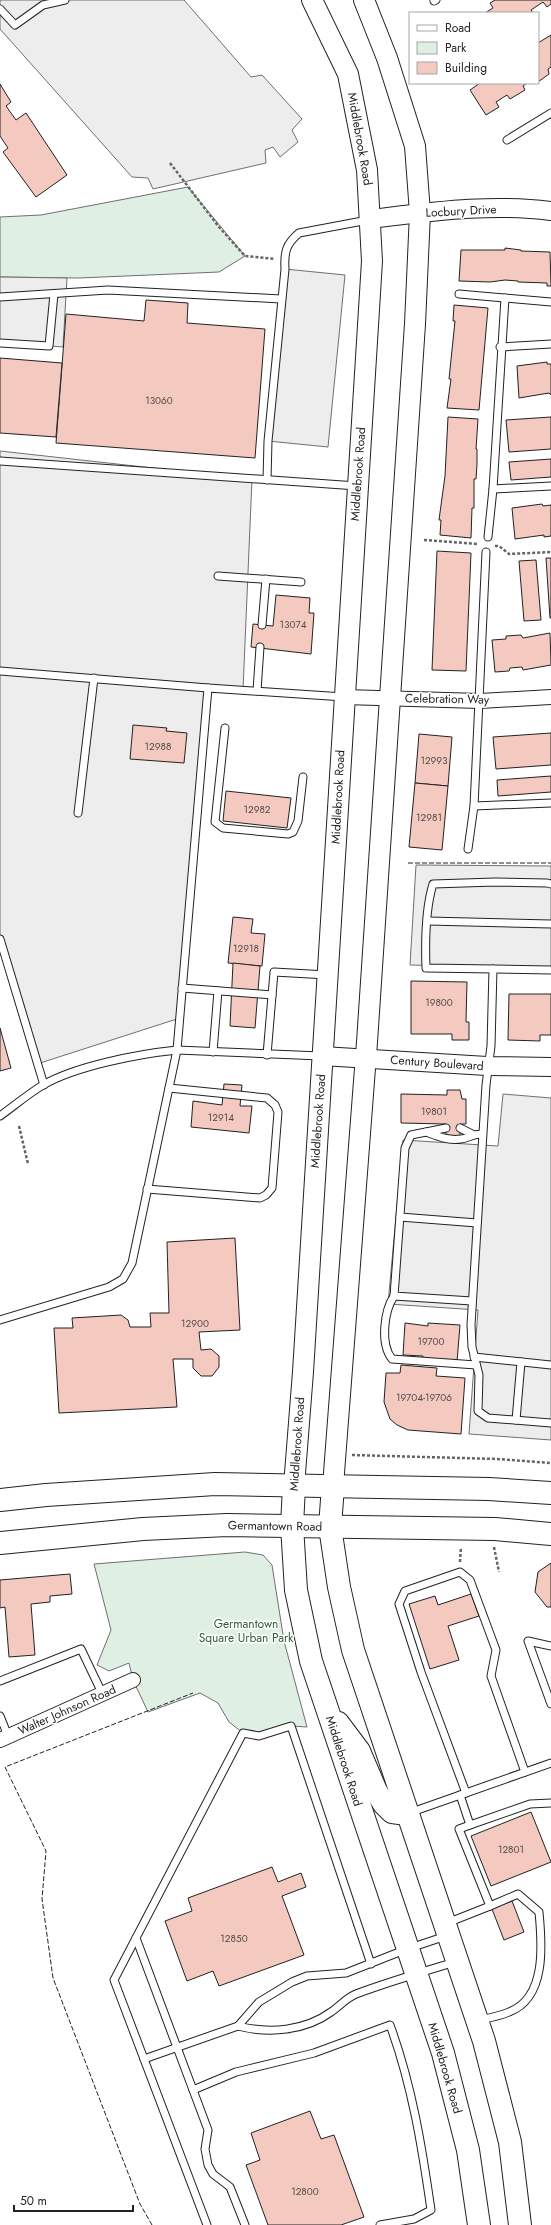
<svg xmlns="http://www.w3.org/2000/svg" width="551" height="2225" font-family="Jost,sans-serif">
<style>
.green{fill:#e0efe3;stroke:#6f6f6f}
.parking{fill:#ededed;stroke:#6f6f6f}
.building{fill:#f3c9c0;stroke:#222}
.lines{fill:none;stroke-linecap:round;stroke-linejoin:round}
.service-casing{stroke:#222;stroke-width:9}
.minor-casing{stroke:#222;stroke-width:16}
.tertiary-casing{stroke:#222;stroke-width:20}
.secondary-casing{stroke:#222;stroke-width:22}
.primary-casing{stroke:#222;stroke-width:24}
.path{stroke:#646464;stroke-width:2.5;stroke-dasharray:3 2;stroke-linecap:butt}
.service{stroke:#fff;stroke-width:7}
.minor{stroke:#fff;stroke-width:14}
.tertiary{stroke:#fff;stroke-width:18}
.secondary{stroke:#fff;stroke-width:20}
.primary{stroke:#fff;stroke-width:22}
.fence{stroke:#222;stroke-width:1;stroke-dasharray:5 2;stroke-linecap:butt}
.labels{text-anchor:middle;dominant-baseline:central;stroke-width:3;stroke-linejoin:round;paint-order:stroke}
.number-label{font-size:10px;fill:#564c4a}
.street-label{font-size:12px;fill:#222;stroke:#fff}
.park-label{font-size:12px;fill:#2f5e38;stroke:#fff}
</style>
<rect width="100%" height="100%" fill="#fff"/>
<g class="green">
<polygon points="188,187 245,256 219,272 79,278 0,277 0,217 41,215"/>
<polygon points="245,1552 263,1555 272,1565 284,1641 307,1727 291,1726 259,1736 243,1733 229,1722 218,1703 200,1693 148,1712 133,1680 129,1663 109,1671 97,1665 111,1630 94,1564"/>
</g>
<g class="parking">
<polygon points="0,0 184,0 251,77 262,75 302,119 292,130 298,142 280,157 273,147 265,150 266,163 153,189 148,178 132,177 0,29"/>
<polygon points="285,269 345,275 328,447 268,441"/>
<polygon points="0,277 67,278 63,347 0,342"/>
<polygon points="0,451 252,479 243,690 209,687 180,1018 37,1064 0,940"/>
<polygon points="416,865 551,866 551,968 410,965"/>
<polygon points="503,1094 551,1098 551,1440 469,1434 478,1310 388,1304 403,1140 498,1146"/>
</g>
<g class="building">
<polygon points="495,0 551,0 551,4 547,7 543,2 531,10 533,13 485,13 493,8 490,3"/>
<polygon points="551,35 551,67 548,69 549,74 538,82 538,43"/>
<polygon points="480,83 527,83 523,86 525,90 510,99 507,95 496,102 499,107 486,115 470,90"/>
<polygon points="0,84 11,102 6,106 16,120 26,113 67,175 36,197 3,152 8,148 0,136"/>
<polygon points="505,248 521,250 521,251 550,252 551,286 547,286 547,283 518,282 518,281 505,280 490,282 459,281 461,250 505,250"/>
<polygon points="146,300 188,303 187,323 265,329 255,458 56,443 66,314 144,321"/>
<polygon points="454,305 488,308 479,410 447,408 451,379 449,379 455,321 453,321"/>
<polygon points="0,358 62,363 56,437 0,433"/>
<polygon points="547,362 547,364 551,364 551,395 549,393 519,398 517,366"/>
<polygon points="448,417 478,419 476,449 477,449 477,464 476,479 474,479 474,508 472,508 471,538 440,535 441,520 439,520 445,476"/>
<polygon points="551,417 551,449 509,452 506,420"/>
<polygon points="551,459 551,477 511,480 509,462"/>
<polygon points="542,504 543,506 551,505 551,536 544,537 544,535 515,539 512,508"/>
<polygon points="437,551 471,553 466,671 432,670"/>
<polygon points="546,558 551,558 551,618 550,618"/>
<polygon points="536,560 541,620 524,621 519,561"/>
<polygon points="276,595 310,598 309,613 314,613 311,654 251,647 253,624 273,626"/>
<polygon points="550,633 551,665 523,670 522,667 510,668 509,671 495,672 492,640 506,639 506,636 521,635 523,638"/>
<polygon points="133,725 167,728 166,731 187,733 184,763 130,759"/>
<polygon points="551,733 551,765 496,769 493,737"/>
<polygon points="419,734 452,737 448,786 415,783"/>
<polygon points="551,776 551,792 498,796 497,780"/>
<polygon points="415,783 448,786 442,850 409,847"/>
<polygon points="226,791 291,798 287,828 223,821"/>
<polygon points="233,917 253,919 251,933 265,934 262,966 228,963"/>
<polygon points="233,963 260,966 255,1028 230,1026"/>
<polygon points="411,981 467,982 466,1022 469,1022 469,1040 452,1040 452,1034 411,1034"/>
<polygon points="509,994 551,994 551,1035 540,1035 540,1041 508,1040"/>
<polygon points="0,1028 11,1068 0,1071"/>
<polygon points="224,1084 242,1085 240,1106 252,1106 249,1133 191,1127 193,1101 222,1105"/>
<polygon points="447,1090 460,1090 462,1099 466,1099 466,1124 460,1124 460,1138 446,1138 446,1124 401,1123 401,1094 447,1095"/>
<polygon points="235,1238 240,1330 199,1332 201,1350 211,1349 219,1356 219,1367 212,1376 201,1376 193,1368 193,1359 173,1359 177,1407 59,1413 54,1328 73,1328 72,1318 121,1315 128,1320 130,1327 151,1327 150,1313 169,1313 167,1242"/>
<polygon points="405,1323 428,1326 428,1323 460,1325 457,1362 423,1359 423,1356 403,1355"/>
<polygon points="401,1365 437,1368 436,1376 465,1378 461,1434 408,1430 397,1425 390,1419 384,1402 386,1373 400,1373"/>
<polygon points="551,1563 551,1607 547,1607 535,1592 538,1572"/>
<polygon points="70,1574 72,1594 50,1596 50,1602 31,1604 35,1655 9,1657 5,1607 0,1608 0,1580"/>
<polygon points="471,1594 479,1616 448,1626 459,1660 430,1669 409,1604 435,1596 438,1605"/>
<polygon points="531,1812 551,1862 491,1886 471,1836"/>
<polygon points="272,1867 278,1882 301,1873 306,1887 282,1896 304,1955 219,1986 213,1971 187,1981 165,1921 192,1911 188,1898"/>
<polygon points="512,1901 524,1932 504,1940 492,1909"/>
<polygon points="310,2111 321,2139 334,2135 364,2217 341,2225 268,2225 246,2165 260,2160 251,2133"/>
</g>
<g class="lines">
<g class="service-casing">
<g id="service">
<polyline points="434,1 436,0"/>
<polyline points="0,9 15,25 43,5 65,0"/>
<polyline points="507,140 551,113"/>
<polyline points="459,294 551,302"/>
<polyline points="0,297 108,290 281,299"/>
<polyline points="0,343 49,346 54,294"/>
<polyline points="500,347 551,344"/>
<polyline points="0,461 357,486"/>
<path d="M267,480l1,-39 17,-172c-1,-17 1,-25 14,-36l69,-13"/>
<polyline points="493,489 551,486"/>
<polyline points="488,537 493,489 505,298"/>
<polyline points="218,576 301,582"/>
<polyline points="262,625 266,579"/>
<polyline points="0,671 208,688"/>
<polyline points="257,691 260,647"/>
<polyline points="225,728 215,822 223,828 288,834 293,832 298,821 303,777"/>
<polyline points="474,806 551,803"/>
<polyline points="78,813 94,678"/>
<polyline points="468,849 474,806 486,552"/>
<path d="M551,884l-4,-1 -52,-1 -62,2c-8,26 -8,57 -7,84l125,2"/>
<polyline points="428,921 551,924"/>
<polyline points="0,939 44,1085"/>
<polyline points="493,969 491,1046 486,1085 471,1325 472,1347 479,1375 478,1411 488,1418 551,1423"/>
<polyline points="182,988 272,995"/>
<polyline points="213,1052 218,991"/>
<polyline points="267,1055 274,972 327,975"/>
<path d="M0,1116c14,-10 28,-22 43,-31 33,-19 95,-31 134,-35l144,6"/>
<polyline points="446,1128 411,1135 405,1148 394,1296 472,1301"/>
<polyline points="460,1128 472,1134"/>
<path d="M426,1132c11,4 22,9 35,7 8,-1 11,-5 21,-5"/>
<polyline points="147,1189 260,1198 266,1195 272,1188 278,1112 275,1105 267,1098 169,1088"/>
<polyline points="400,1217 477,1223"/>
<path d="M394,1296c-10,15 -14,48 -2,63l84,6"/>
<polyline points="0,1320 109,1287 123,1279 132,1263 177,1050 208,688 344,697"/>
<polyline points="474,1357 551,1365"/>
<polyline points="516,1420 521,1362"/>
<polyline points="551,1646 528,1641 551,1704"/>
<polyline points="0,1681 81,1649 102,1693"/>
<polyline points="0,1716 8,1736"/>
<polyline points="466,1793 421,1672 399,1604 405,1591 460,1572 470,1580 496,1650 491,1676 525,1772"/>
<polyline points="460,1795 470,1825 530,1804 551,1803"/>
<polyline points="409,1813 551,1763"/>
<path d="M470,1825l-11,4 31,77 28,-12 21,18c3,31 8,86 -30,100 -9,4 -20,6 -30,8"/>
<polyline points="447,1923 490,1906"/>
<path d="M136,1938l57,152 43,-18 78,-19 76,-28c22,60 32,122 41,185l-17,9 -34,6"/>
<path d="M238,2026c31,8 67,5 93,-14 9,-6 15,-14 25,-18 32,-12 66,-22 99,-32"/>
<polyline points="144,2059 238,2026 259,2002 292,1982 307,1976 346,1973 407,1949 446,1936"/>
<polyline points="193,2090 208,2130 205,2149 208,2165 213,2174 230,2187 245,2225"/>
<polyline points="207,2225 114,1980 243,1733 259,1736 291,1726 371,1964"/>
</g>
</g>
<g class="minor-casing">
<g id="minor">
<polyline points="344,697 480,701 551,697"/>
<polyline points="0,1740 133,1680"/>
</g>
</g>
<g class="tertiary-casing">
<g id="tertiary">
<path d="M370,219c60,-7 121,-16 181,-8"/>
<polyline points="322,1056 487,1066 551,1067"/>
</g>
</g>
<g class="secondary-casing">
<g id="secondary">
<polyline points="294,1486 303,1372 372,261 367,170 348,74 312,0"/>
<polyline points="333,1486 367,1042 415,324 420,213 415,146 387,58 364,0"/>
</g>
</g>
<g class="primary-casing">
<g id="primary">
<polyline points="294,1486 292,1526 296,1590 311,1661 443,2053 468,2150 479,2225"/>
<polyline points="333,1486 330,1527 339,1587 353,1650 484,2041 510,2142 520,2225"/>
<polyline points="0,1500 46,1495 215,1484 489,1489 551,1493"/>
<polyline points="0,1543 143,1529 227,1525 495,1529 551,1534"/>
<polyline points="338,1723 359,1751 376,1791 384,1804 392,1812 407,1814"/>
</g>
</g>
<g class="path">
<polyline points="170,163 219,227 245,256 275,259"/>
<polyline points="424,540 478,544"/>
<polyline points="495,546 499,546 509,554 551,552"/>
<polyline points="19,1126 28,1164"/>
<polyline points="352,1455 497,1459 551,1463"/>
<polyline points="494,1547 499,1572"/>
<polyline points="460,1562 461,1547"/>
</g>
<use href="#service" class="service"/>
<use href="#minor" class="minor"/>
<use href="#tertiary" class="tertiary"/>
<use href="#secondary" class="secondary"/>
<use href="#primary" class="primary"/>
<g class="fence">
<polyline points="408,863 551,863"/>
<polyline points="152,2225 140,2204 53,1978 42,1899 46,1851 5,1767 193,1693"/>
</g>
</g>
<g class="labels">
<g class="number-label">
<text x="159" y="400">13060</text>
<text x="293" y="624">13074</text>
<text x="158" y="746">12988</text>
<text x="434" y="760">12993</text>
<text x="257" y="809">12982</text>
<text x="429" y="817">12981</text>
<text x="246" y="948">12918</text>
<text x="439" y="1002">19800</text>
<text x="434" y="1111">19801</text>
<text x="221" y="1117">12914</text>
<text x="195" y="1323">12900</text>
<text x="431" y="1341">19700</text>
<text x="424" y="1397">19704-19706</text>
<text x="511" y="1849">12801</text>
<text x="234" y="1938">12850</text>
<text x="305" y="2191">12800</text>
</g>
<g class="street-label">
<text transform="translate(360 139) rotate(80)">Middlebrook Road</text>
<text transform="translate(461 211) rotate(-3)">Locbury Drive</text>
<text transform="translate(358 474) rotate(-86)">Middlebrook Road</text>
<text transform="translate(447 699) rotate(1)">Celebration Way</text>
<text transform="translate(338 797) rotate(-87)">Middlebrook Road</text>
<text transform="translate(437 1063) rotate(4)">Century Boulevard</text>
<text transform="translate(318 1121) rotate(-86)">Middlebrook Road</text>
<text transform="translate(297 1444) rotate(-86)">Middlebrook Road</text>
<text transform="translate(275 1526) rotate(1)">Germantown Road</text>
<text transform="translate(67 1710) rotate(-24)">Walter Johnson Road</text>
<text transform="translate(344 1761) rotate(72)">Middlebrook Road</text>
<text transform="translate(445 2068) rotate(74)">Middlebrook Road</text>
</g>
<g class="park-label">
<text x="246" y="1624">Germantown<tspan x="246" dy="14">Square Urban Park</tspan></text>
</g>
</g>
<rect x="409" y="12" width="130" height="72" fill="#ffffff" stroke="#a7a7a7"/>
<rect x="417" y="25" width="20" height="6" fill="#ffffff" stroke="#a7a7a7"/>
<text x="445" y="32" font-size="12" fill="#222222">Road</text>
<rect x="417" y="42" width="20" height="12" fill="#e0efe3" stroke="#a7a7a7"/>
<text x="445" y="52" font-size="12" fill="#222222">Park</text>
<rect x="417" y="62" width="20" height="12" fill="#f3c9c0" stroke="#a7a7a7"/>
<text x="445" y="72" font-size="12" fill="#222222">Building</text>
<path d="M14 2205v6h119v-6" fill="none" stroke="#222222" stroke-width="2"/>
<text x="20" y="2205" font-size="12" fill="#222222" stroke="#ffffff" stroke-width="3" paint-order="stroke">50 m</text>
</svg>
